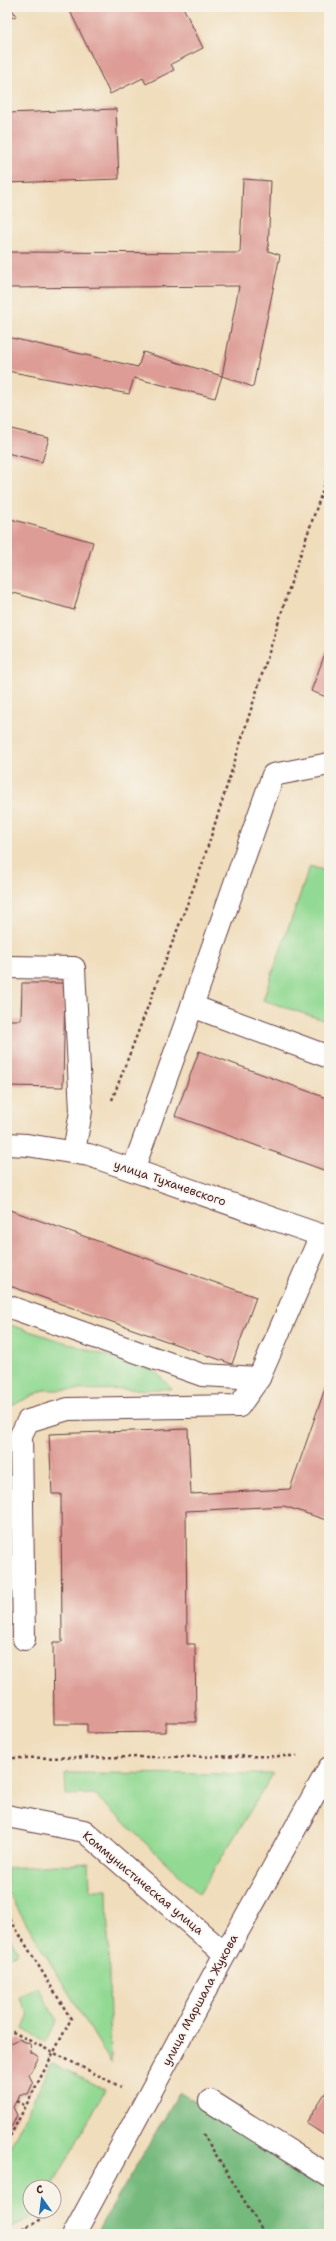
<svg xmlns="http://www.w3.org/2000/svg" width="336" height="2241" font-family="'Shantell Sans',sans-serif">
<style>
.green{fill:#92d993;stroke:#6e7c5f}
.forest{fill:#75b97d;stroke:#606c54}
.building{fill:#dd9c95}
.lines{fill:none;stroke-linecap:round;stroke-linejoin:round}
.minor-casing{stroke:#633c41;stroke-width:24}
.path{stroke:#633c41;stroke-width:2.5;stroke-dasharray:3 3;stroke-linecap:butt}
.minor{stroke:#fff;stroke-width:22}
.labels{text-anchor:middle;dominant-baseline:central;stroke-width:3;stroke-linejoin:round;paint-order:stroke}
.street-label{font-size:12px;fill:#4a1f2b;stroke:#f7f3e8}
</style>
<rect width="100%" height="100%" fill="#f7f3e8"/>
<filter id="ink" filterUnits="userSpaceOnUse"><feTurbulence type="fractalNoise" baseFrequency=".025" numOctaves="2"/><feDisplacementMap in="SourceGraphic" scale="8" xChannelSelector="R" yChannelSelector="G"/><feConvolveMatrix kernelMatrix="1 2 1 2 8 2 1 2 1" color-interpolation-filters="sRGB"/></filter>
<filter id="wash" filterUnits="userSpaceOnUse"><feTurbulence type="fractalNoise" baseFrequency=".012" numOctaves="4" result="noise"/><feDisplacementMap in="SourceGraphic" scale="16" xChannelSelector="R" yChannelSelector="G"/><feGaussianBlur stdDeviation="0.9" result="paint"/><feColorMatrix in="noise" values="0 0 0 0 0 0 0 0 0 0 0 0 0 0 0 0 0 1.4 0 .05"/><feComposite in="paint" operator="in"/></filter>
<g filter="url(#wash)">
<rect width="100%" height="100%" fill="#f0ddbc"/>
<g class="green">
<polygon points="310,866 329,872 329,1022 263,1000"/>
<polygon points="7,1324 155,1371 172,1389 44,1390 7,1408"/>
<polygon points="65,1773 273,1774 199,1894 94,1794 66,1795"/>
<polygon points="89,1863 90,1890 107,1890 111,2063 7,1891 7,1868"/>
<polygon points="7,1932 18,1952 7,1959"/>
<polygon points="38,1987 57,2021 46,2042 23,2029 29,2014 19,1997"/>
<polygon points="52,2063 105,2090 52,2187 30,2187 30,2211 39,2211 37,2215 7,2229 7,2153"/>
</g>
<polygon class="forest" points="180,2092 329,2186 329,2234 96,2234"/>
<g id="blocks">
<g class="building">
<polygon points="7,7 11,7 16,16 7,20"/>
<polygon points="68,7 183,7 203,48 171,64 174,70 146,84 143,78 110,94"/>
<polygon points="116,109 119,179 7,183 7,113"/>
<polygon points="243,179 271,181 268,251 280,255 253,387 222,376 239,286 7,288 7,252 240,253"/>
<polygon points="7,337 138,367 143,352 222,376 215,398 134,378 129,394 7,371"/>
<polygon points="7,428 49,438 42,462 7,453"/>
<polygon points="7,518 93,542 74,610 7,591"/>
<polygon points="329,643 329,698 311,691"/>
<polygon points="22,983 65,983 63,1087 7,1086 7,1020 21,1020"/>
<polygon points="199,1051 329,1099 329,1172 175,1116"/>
<polygon points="7,1209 256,1297 232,1364 7,1285"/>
<polygon points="329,1377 329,1521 284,1506 186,1511 187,1644 195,1644 196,1722 166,1722 166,1732 87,1733 87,1724 54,1724 53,1642 62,1642 61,1494 52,1494 49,1434 188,1429 191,1494 290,1489"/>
<polygon points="19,2039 30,2044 31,2052 39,2057 29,2075 33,2083 28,2094 20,2094 13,2107 17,2115 12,2126 7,2127 7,2041 11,2043"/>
<polygon points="329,2087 329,2138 306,2123"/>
</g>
</g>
</g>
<g filter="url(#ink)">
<use href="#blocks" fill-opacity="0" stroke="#633c41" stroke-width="1"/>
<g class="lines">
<g class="minor-casing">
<g id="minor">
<polyline points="7,967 74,968 81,1111 74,1152"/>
<polyline points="192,1006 273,775 329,764"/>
<polyline points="7,1144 27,1145 89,1155 329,1238"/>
<polyline points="133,1170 192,1006 329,1057"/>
<polyline points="7,1306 202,1375 259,1378 321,1235"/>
<polyline points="24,1639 21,1435 28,1421 68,1409 239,1406 259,1378"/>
<polyline points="7,1816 84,1831 225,1954"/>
<polyline points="210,2101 329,2176"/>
<polyline points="74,2234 225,1954 329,1768"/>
</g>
</g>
<g class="path">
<polyline points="112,1100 201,868 294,573 329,472"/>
<polyline points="7,1758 297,1756"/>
<polyline points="7,1914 71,2019 7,2142"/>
<polyline points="7,2029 121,2087"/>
<polyline points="16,2101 26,2106"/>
<polyline points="203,2134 265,2234"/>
<polyline points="11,2234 44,2218"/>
</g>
<use href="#minor" class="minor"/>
</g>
</g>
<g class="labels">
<g class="street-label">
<text transform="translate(170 1183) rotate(19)">улица Тухачевского</text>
<text transform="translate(143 1883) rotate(40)">Коммунистическая улица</text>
<text transform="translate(200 2000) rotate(-62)">улица Маршала Жукова</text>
</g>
</g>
<rect width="336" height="2241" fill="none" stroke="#f7f3e8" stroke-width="24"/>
<g transform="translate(42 2199) rotate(346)"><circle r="19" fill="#f7f3e8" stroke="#b29e9c"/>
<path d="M0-3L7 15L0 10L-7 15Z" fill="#1f6fb2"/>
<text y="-6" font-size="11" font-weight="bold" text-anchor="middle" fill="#4a1f2b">С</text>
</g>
</svg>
